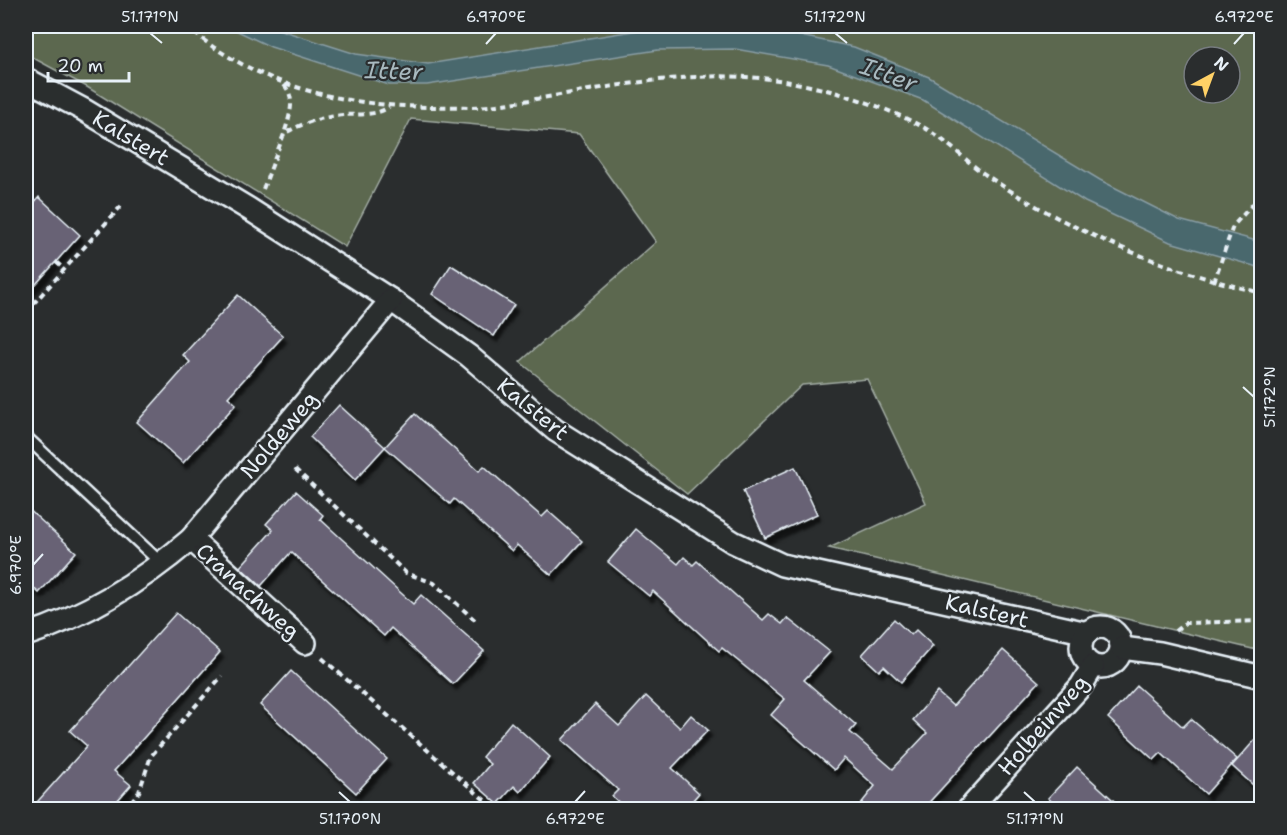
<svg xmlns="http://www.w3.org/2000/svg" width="1287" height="835" font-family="'Shantell Sans',sans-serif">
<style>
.green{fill:#5c674f;stroke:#a2aca4;stroke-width:1.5;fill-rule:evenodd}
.water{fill:#4a676d;stroke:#899ea5;stroke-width:1.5}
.building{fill:#676274;stroke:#e8f1f8;stroke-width:1.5;filter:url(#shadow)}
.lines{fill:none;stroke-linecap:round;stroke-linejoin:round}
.service-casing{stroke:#e8f1f8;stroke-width:15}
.minor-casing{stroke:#e8f1f8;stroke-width:26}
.path{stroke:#e8f1f8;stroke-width:4;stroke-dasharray:6 4.5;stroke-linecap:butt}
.service{stroke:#2a2d2e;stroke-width:10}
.minor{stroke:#2a2d2e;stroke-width:21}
.ticks{fill:none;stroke:#e8f1f8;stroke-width:2}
.labels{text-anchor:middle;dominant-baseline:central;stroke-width:4.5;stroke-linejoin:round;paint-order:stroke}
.street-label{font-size:22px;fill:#e8f1f8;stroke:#2a2d2e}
.water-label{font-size:24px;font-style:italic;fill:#a9bac0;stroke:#2a2d2e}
.neatline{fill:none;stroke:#e8f1f8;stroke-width:2}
.ticks-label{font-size:15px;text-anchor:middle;fill:#e8f1f8}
</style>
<defs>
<filter id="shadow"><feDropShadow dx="3.5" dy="6" stdDeviation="1.5" flood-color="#0009"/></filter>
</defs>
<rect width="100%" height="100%" fill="#2a2d2e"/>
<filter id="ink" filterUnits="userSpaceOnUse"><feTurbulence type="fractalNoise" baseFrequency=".0167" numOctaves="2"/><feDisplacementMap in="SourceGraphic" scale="12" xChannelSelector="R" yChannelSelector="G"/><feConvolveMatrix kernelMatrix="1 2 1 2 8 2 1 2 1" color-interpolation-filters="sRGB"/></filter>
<g filter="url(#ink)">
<path class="green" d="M26,26h1235v625l-432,-103 97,-45 -59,-124 -65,6 -115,109 -167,-132 136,-120 -77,-108 -168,-15 -66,128 -258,-160 -61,-33zM1194,57h36v36h-36z"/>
<polygon class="water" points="227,26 268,26 356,54 428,64 664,26 786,33 854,47 929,77 1100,180 1179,220 1261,242 1261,268 1170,242 1085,202 923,100 828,65 735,49 658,50 427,85 389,85 271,47"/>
<g class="building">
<polygon points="39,197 80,235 26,295 26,212"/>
<polygon points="451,265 514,305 494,336 432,294"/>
<polygon points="238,295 283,336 228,397 236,404 183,463 137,422 190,362 183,355"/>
<polygon points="339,405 385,447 355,480 310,437"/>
<polygon points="415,414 479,471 484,466 542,517 548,511 582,541 551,575 517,545 512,551 454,499 450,504 385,447"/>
<polygon points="795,467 817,514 765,538 743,491"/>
<polygon points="296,491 323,515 320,519 413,604 421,595 484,651 453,684 391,628 384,636 291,552 261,586 240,567 273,530 266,524"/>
<polygon points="26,507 76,552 39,593 26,581"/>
<polygon points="636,529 678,564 684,557 693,565 697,561 763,620 769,614 782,624 787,618 830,652 804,680 856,725 850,732 893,769 927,733 913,720 937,692 953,706 1003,650 1039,682 922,810 856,810 875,786 844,758 834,770 771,715 785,699 722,648 719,651 653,591 649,596 608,562"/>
<polygon points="176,613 220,652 114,771 131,785 109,810 30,810 87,746 70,731"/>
<polygon points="894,619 911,635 916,630 933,646 901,682 884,666 879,671 862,655"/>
<polygon points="291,671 387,759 356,793 260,705"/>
<polygon points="1137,686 1183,727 1191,719 1237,759 1206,794 1161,753 1154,760 1108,718"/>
<polygon points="646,696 680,728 691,715 708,730 672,768 699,793 684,810 627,810 612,796 618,790 562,740 595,704 619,726"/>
<polygon points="511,722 550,757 520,792 514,786 498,804 474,783 490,764 482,757"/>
<polygon points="1262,732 1262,793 1232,766"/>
<polygon points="1077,767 1124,810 1061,810 1048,798"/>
</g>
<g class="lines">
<g class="service-casing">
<polyline id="service" points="26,437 162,564"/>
</g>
<g class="minor-casing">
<g id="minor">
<polyline points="26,79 84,110 249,209 391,300 469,356 555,430 733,542 782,565 1087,633"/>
<polyline points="191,539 305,643"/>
<circle cx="1101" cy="647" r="20"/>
<path d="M26,635c62,-20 116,-54 165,-96l200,-239"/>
<polyline points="1122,648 1160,653 1262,677"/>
<polyline points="968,810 1081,686 1093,666"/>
</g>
</g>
<g class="path">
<path d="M186,26c71,61 160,81 251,81 17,-1 35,1 52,-1 93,-12 186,-38 281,-27 50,6 108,24 153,48 25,14 45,37 69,52 81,54 176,92 270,114"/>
<path d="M284,85c13,14 5,32 0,49"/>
<path d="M263,189l21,-55c17,-11 39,-17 59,-19 16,-1 33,1 46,-8"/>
<polyline points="56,262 64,269"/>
<polyline points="1214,282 1233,226 1262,194"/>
<polyline points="26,312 123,204"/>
<polyline points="295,469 406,573 434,583 477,622"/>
<polyline points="1175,631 1185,623 1262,621"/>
<polyline points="322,658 496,810"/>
<polyline points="124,810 139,792 151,756 222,676"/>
</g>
<use href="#service" class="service"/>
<use href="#minor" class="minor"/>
</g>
</g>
<path class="ticks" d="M150,33l12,10M835,33l12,10M486,44l10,-11M1234,44l10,-11M1243,387l11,10M33,565l10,-11M339,792l11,10M1024,792l11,10M575,802l10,-11"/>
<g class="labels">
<g class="street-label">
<text transform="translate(131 138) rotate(31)">Kalstert</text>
<text transform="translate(533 409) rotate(39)">Kalstert</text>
<text transform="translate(279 435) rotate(-50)">Noldeweg</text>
<text transform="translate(248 591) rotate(42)">Cranachweg</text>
<text transform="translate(987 611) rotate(13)">Kalstert</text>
<text transform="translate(1043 725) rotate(-49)">Holbeinweg</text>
</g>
<g class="water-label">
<text transform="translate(394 71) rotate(2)">Itter</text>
<text transform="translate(889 75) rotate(20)">Itter</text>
</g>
</g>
<rect width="1287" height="835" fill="none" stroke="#2a2d2e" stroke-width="66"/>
<g transform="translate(1212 75) rotate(41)"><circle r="28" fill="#2a2d2e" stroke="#767b7f" stroke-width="1.5"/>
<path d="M0-4.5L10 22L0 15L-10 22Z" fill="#ffd166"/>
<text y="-9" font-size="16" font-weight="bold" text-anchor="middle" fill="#e8f1f8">N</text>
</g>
<path d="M48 72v9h81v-9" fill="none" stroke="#e8f1f8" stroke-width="3"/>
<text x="57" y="72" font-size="18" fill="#e8f1f8" stroke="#2a2d2e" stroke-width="4.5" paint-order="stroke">20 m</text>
<rect x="33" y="33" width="1221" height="769" class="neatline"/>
<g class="ticks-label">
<text x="150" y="22">51.171°N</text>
<text x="496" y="22">6.970°E</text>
<text x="835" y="22">51.172°N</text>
<text x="1244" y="22">6.972°E</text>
<text transform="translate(1270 397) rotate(-90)" y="5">51.172°N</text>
<text transform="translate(16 565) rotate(-90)" y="5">6.970°E</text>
<text x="350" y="824">51.170°N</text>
<text x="575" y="824">6.972°E</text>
<text x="1035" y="824">51.171°N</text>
</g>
</svg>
